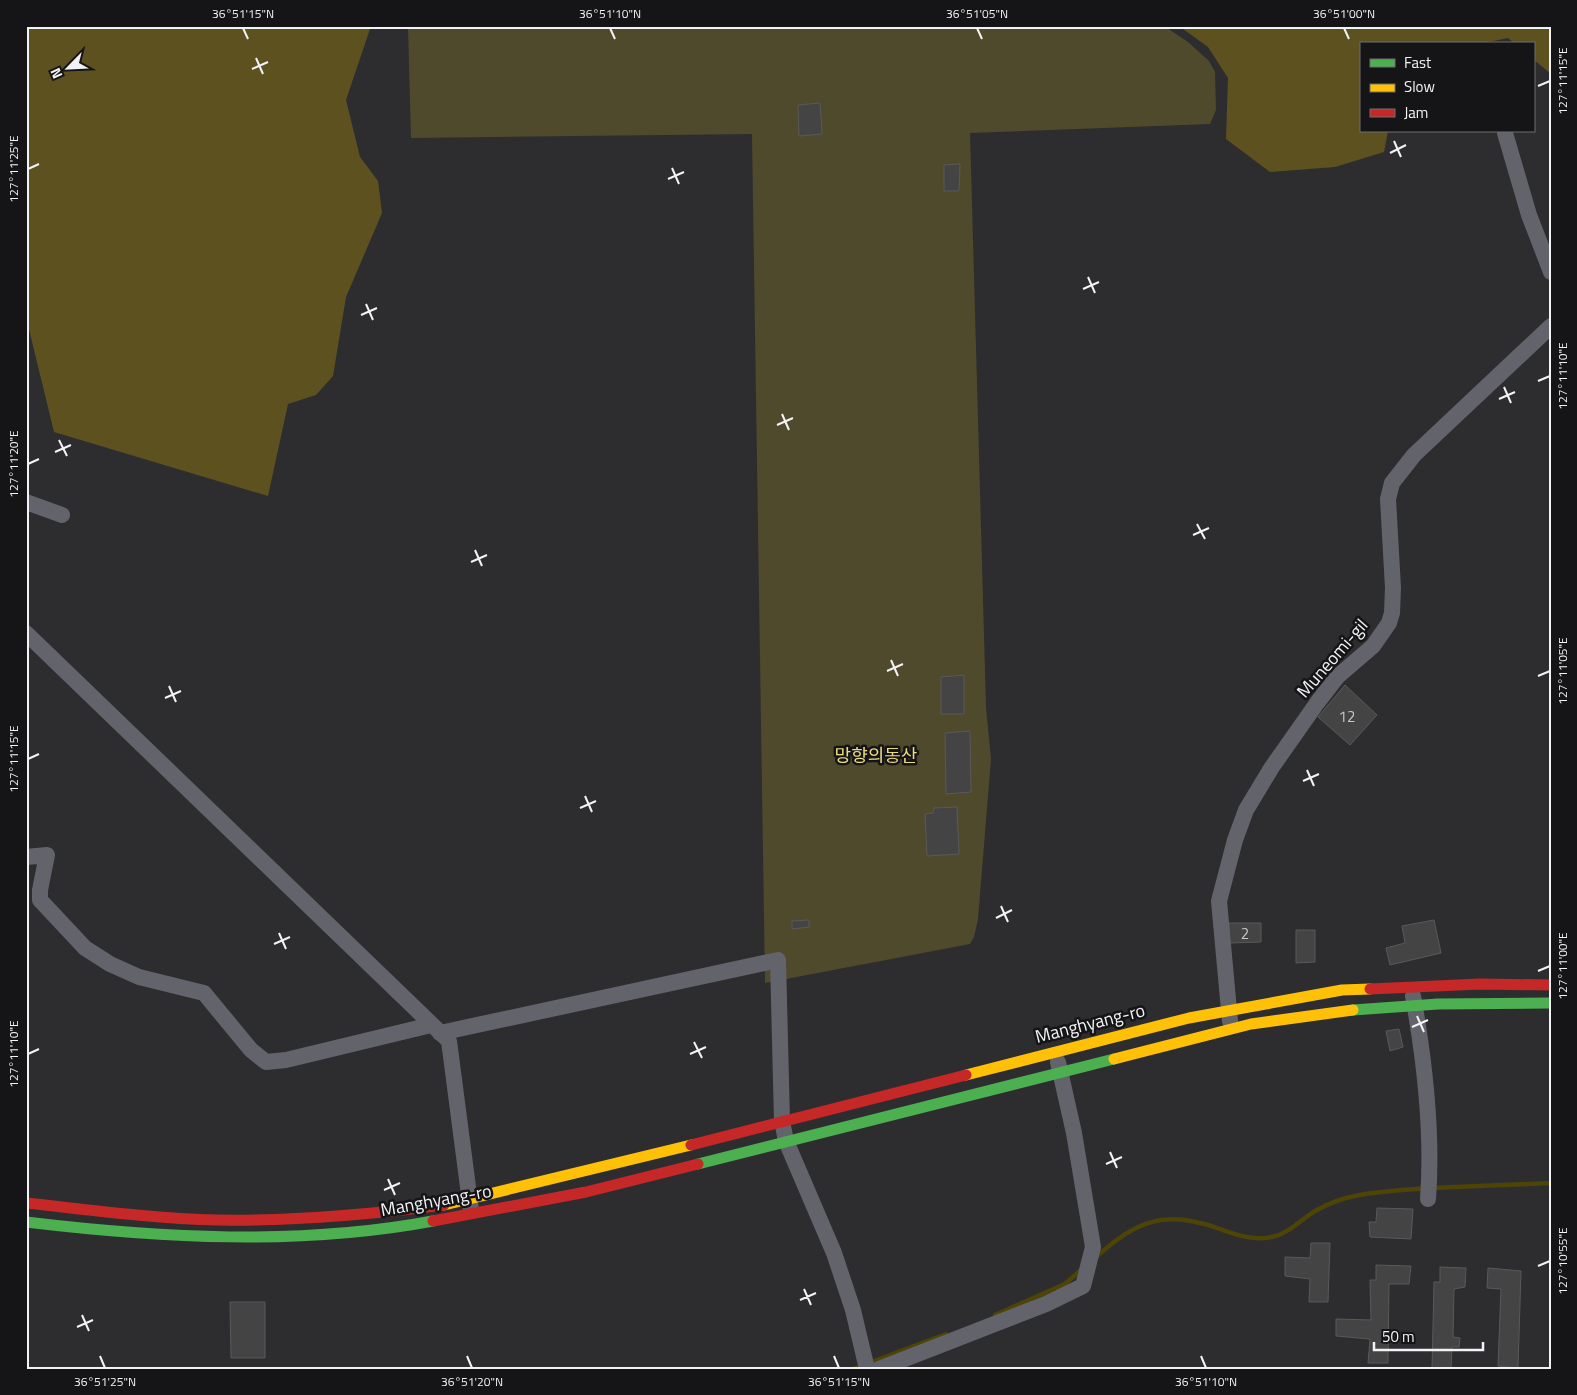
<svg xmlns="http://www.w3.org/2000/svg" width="1577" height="1395" font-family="'Titillium Web','Noto Sans KR',sans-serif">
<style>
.green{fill:#504a2c}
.forest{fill:#5d521f}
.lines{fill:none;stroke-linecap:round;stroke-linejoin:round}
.stream{stroke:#4e4405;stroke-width:4.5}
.building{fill:#444445;stroke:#59595b}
.street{stroke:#63636b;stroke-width:16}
.fast{stroke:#4caf50;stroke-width:11}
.slow{stroke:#ffc107;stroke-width:11}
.jam{stroke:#c62828;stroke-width:11}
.ticks{fill:none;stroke:#f3f3f6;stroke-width:2}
.labels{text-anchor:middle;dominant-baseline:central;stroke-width:5;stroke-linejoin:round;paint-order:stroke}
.number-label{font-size:15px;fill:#c7c7ca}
.street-label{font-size:18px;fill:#f3f3f6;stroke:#151517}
.park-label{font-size:18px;fill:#ecdb83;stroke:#151517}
.neatline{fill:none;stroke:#f3f3f6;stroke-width:2}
.ticks-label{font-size:12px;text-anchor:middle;fill:#f3f3f6}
</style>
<rect width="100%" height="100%" fill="#2d2d30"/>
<polygon class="green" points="408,26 1164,26 1188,42 1209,61 1215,72 1216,110 1210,124 970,133 986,708 991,759 978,919 974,937 970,944 765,983 752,134 411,138"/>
<g class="forest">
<polygon points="26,26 371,26 346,100 360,157 378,181 382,213 346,297 333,376 316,395 288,404 268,496 54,432 26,317"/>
<polygon points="1179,26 1551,26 1551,74 1533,59 1533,44 1515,44 1508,38 1479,44 1361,44 1361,131 1388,131 1384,152 1335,167 1270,172 1226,139 1228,78 1208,47"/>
</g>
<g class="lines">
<g class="stream">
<polyline points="1432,1188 1551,1183"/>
<path d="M1096,1257c42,-37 69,-48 124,-28 17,6 33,12 52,8 18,-4 30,-19 45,-27 32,-19 72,-18 108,-22"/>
<polyline points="995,1315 1065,1284 1082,1269"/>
<polyline points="853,1369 946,1334"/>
</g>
</g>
<g class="building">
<polygon points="820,103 822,134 799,136 798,105"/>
<polygon points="960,164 959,191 944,191 944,165"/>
<polygon points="964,675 964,714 941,714 941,677"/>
<polygon points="1345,685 1377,715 1350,745 1318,717"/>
<polygon points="970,731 971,792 946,794 945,733"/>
<polygon points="957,807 959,854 927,856 925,814 933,813 934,808"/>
<polygon points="809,920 809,927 792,929 792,921"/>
<polygon points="1434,920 1441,953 1390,965 1386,948 1405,943 1402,926"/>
<polygon points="1229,923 1261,923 1261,942 1229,943"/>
<polygon points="1296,930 1315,930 1315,962 1296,963"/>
<polygon points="1399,1029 1403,1047 1390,1051 1386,1031"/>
<polygon points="1377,1208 1413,1209 1411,1239 1370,1237 1369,1222 1376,1222"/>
<polygon points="1311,1243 1330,1243 1328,1302 1309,1302 1310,1279 1285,1276 1285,1257 1310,1258"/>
<polygon points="1376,1265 1411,1266 1409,1284 1389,1284 1388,1363 1368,1363 1370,1339 1336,1336 1336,1319 1371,1320 1370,1280 1376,1280"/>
<polygon points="1440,1267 1466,1268 1465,1287 1454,1289 1453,1337 1460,1338 1459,1347 1452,1347 1451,1369 1432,1369 1434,1282 1440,1282"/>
<polygon points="1488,1268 1521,1271 1518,1368 1498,1366 1501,1289 1487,1288"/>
<polygon points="230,1302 265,1302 265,1358 231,1358"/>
</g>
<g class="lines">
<g class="street">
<polyline points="1505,133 1529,215 1551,272"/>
<polyline points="26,502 62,515"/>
<polyline points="26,633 449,1041 471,1210"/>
<polyline points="26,857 47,855 40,890 40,900 85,948 110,964 139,977 204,993 251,1050 266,1062 286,1060 431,1025"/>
<path d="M1413,996c12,67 20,136 15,203"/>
<polyline points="1230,1021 1219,901 1235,840 1246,810 1272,767 1317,703 1337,677 1373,646 1389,623 1392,613 1393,588 1388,499 1392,483 1414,455 1551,326"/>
<polyline points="440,1033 778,960 782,1121 786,1141 834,1253 853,1310 867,1369"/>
<polyline points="879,1369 1046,1304 1083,1286 1093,1247 1074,1133 1058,1062"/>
</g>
<g class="fast">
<polyline points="1353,1010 1438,1004 1551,1003"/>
<polyline points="698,1164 1114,1059"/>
<path d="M26,1222c134,16 273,24 407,-1"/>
</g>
<g class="slow">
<polyline points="1114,1059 1251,1024 1353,1010"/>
<polyline points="966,1075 1189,1018 1342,990 1370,989"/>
<polyline points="444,1205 691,1145"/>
</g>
<g class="jam">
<polyline points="1370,989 1480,984 1551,985"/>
<polyline points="691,1145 966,1075"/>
<path d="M26,1203c75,8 152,19 228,17 63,-1 127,-7 190,-15"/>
<polyline points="433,1221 586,1192 698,1164"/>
</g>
</g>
<path class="ticks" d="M243,28l5,11M610,28l5,11M977,28l5,11M1344,28l5,11M256,58l7,16M252,69l16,-7M1538,86l12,-5M1394,141l7,16M1390,153l16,-8M672,168l7,16M28,169l11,-5M668,179l16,-7M1088,277l7,16M1083,289l16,-7M366,304l7,16M361,315l16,-7M1538,381l12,-5M1504,387l7,16M1499,399l16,-7M782,414l7,16M777,425l16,-7M59,440l8,16M55,452l16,-7M28,464l11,-5M1197,524l8,15M1193,535l16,-7M475,550l7,16M471,562l16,-7M891,660l7,16M887,671l16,-7M1538,676l12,-5M169,686l7,16M165,698l16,-7M28,759l11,-5M1307,770l7,16M1303,781l16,-7M585,796l7,16M580,808l16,-7M1001,906l7,16M996,918l16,-8M279,933l7,16M274,944l16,-7M1538,971l12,-5M1417,1016l7,16M1412,1027l16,-7M694,1042l8,16M28,1054l11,-5M690,1054l16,-7M1110,1152l7,16M1106,1164l16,-7M388,1179l7,16M384,1190l16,-7M1538,1266l12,-5M804,1289l7,16M800,1300l16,-7M82,1315l7,16M77,1327l16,-7M100,1356l5,12M467,1356l5,12M834,1356l5,12M1201,1356l5,12"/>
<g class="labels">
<g class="number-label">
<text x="1347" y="716">12</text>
<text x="1245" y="933">2</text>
</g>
<g class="street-label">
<text transform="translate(1332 658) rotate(-49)">Muneomi-gil</text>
<text transform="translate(1090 1023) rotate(-14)">Manghyang-ro</text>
<text transform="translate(436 1200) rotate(-10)">Manghyang-ro</text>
</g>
<g class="park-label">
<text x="876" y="755">망향의동산</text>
</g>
</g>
<rect width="1577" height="1395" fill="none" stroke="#151517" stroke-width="55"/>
<rect x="1360" y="42" width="175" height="90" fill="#151517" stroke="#6e6e70"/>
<rect x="1370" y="59" width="25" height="8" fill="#4caf50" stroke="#6e6e70"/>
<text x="1404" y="68" font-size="15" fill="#f3f3f6">Fast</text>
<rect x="1370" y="84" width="25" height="8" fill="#ffc107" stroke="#6e6e70"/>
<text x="1404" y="92" font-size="15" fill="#f3f3f6">Slow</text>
<rect x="1370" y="109" width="25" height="8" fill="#c62828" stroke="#6e6e70"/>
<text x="1404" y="118" font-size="15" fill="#f3f3f6">Jam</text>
<g transform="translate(68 68) rotate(246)" stroke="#151517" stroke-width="4" paint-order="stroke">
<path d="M0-4L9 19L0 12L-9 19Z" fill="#f3f3f6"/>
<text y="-8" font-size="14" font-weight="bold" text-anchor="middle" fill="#f3f3f6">N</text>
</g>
<path d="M1374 1342v8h109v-8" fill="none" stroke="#f3f3f6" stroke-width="2.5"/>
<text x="1382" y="1342" font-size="15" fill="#f3f3f6" stroke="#151517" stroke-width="4" paint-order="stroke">50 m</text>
<rect x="28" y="28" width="1522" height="1340" class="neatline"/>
<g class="ticks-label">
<text x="243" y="18">36°51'15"N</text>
<text x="610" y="18">36°51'10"N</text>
<text x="977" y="18">36°51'05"N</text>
<text x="1344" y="18">36°51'00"N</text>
<text transform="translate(1563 81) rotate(-90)" y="4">127°11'15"E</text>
<text transform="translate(14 169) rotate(-90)" y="4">127°11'25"E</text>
<text transform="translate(1563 376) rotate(-90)" y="4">127°11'10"E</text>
<text transform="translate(14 464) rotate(-90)" y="4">127°11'20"E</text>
<text transform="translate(1563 671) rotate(-90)" y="4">127°11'05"E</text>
<text transform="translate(14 759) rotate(-90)" y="4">127°11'15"E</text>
<text transform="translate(1563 966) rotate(-90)" y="4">127°11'00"E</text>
<text transform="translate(14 1054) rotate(-90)" y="4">127°11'10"E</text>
<text transform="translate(1563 1261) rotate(-90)" y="4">127°10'55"E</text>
<text x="105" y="1386">36°51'25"N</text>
<text x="472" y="1386">36°51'20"N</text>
<text x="839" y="1386">36°51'15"N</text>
<text x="1206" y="1386">36°51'10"N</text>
</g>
</svg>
